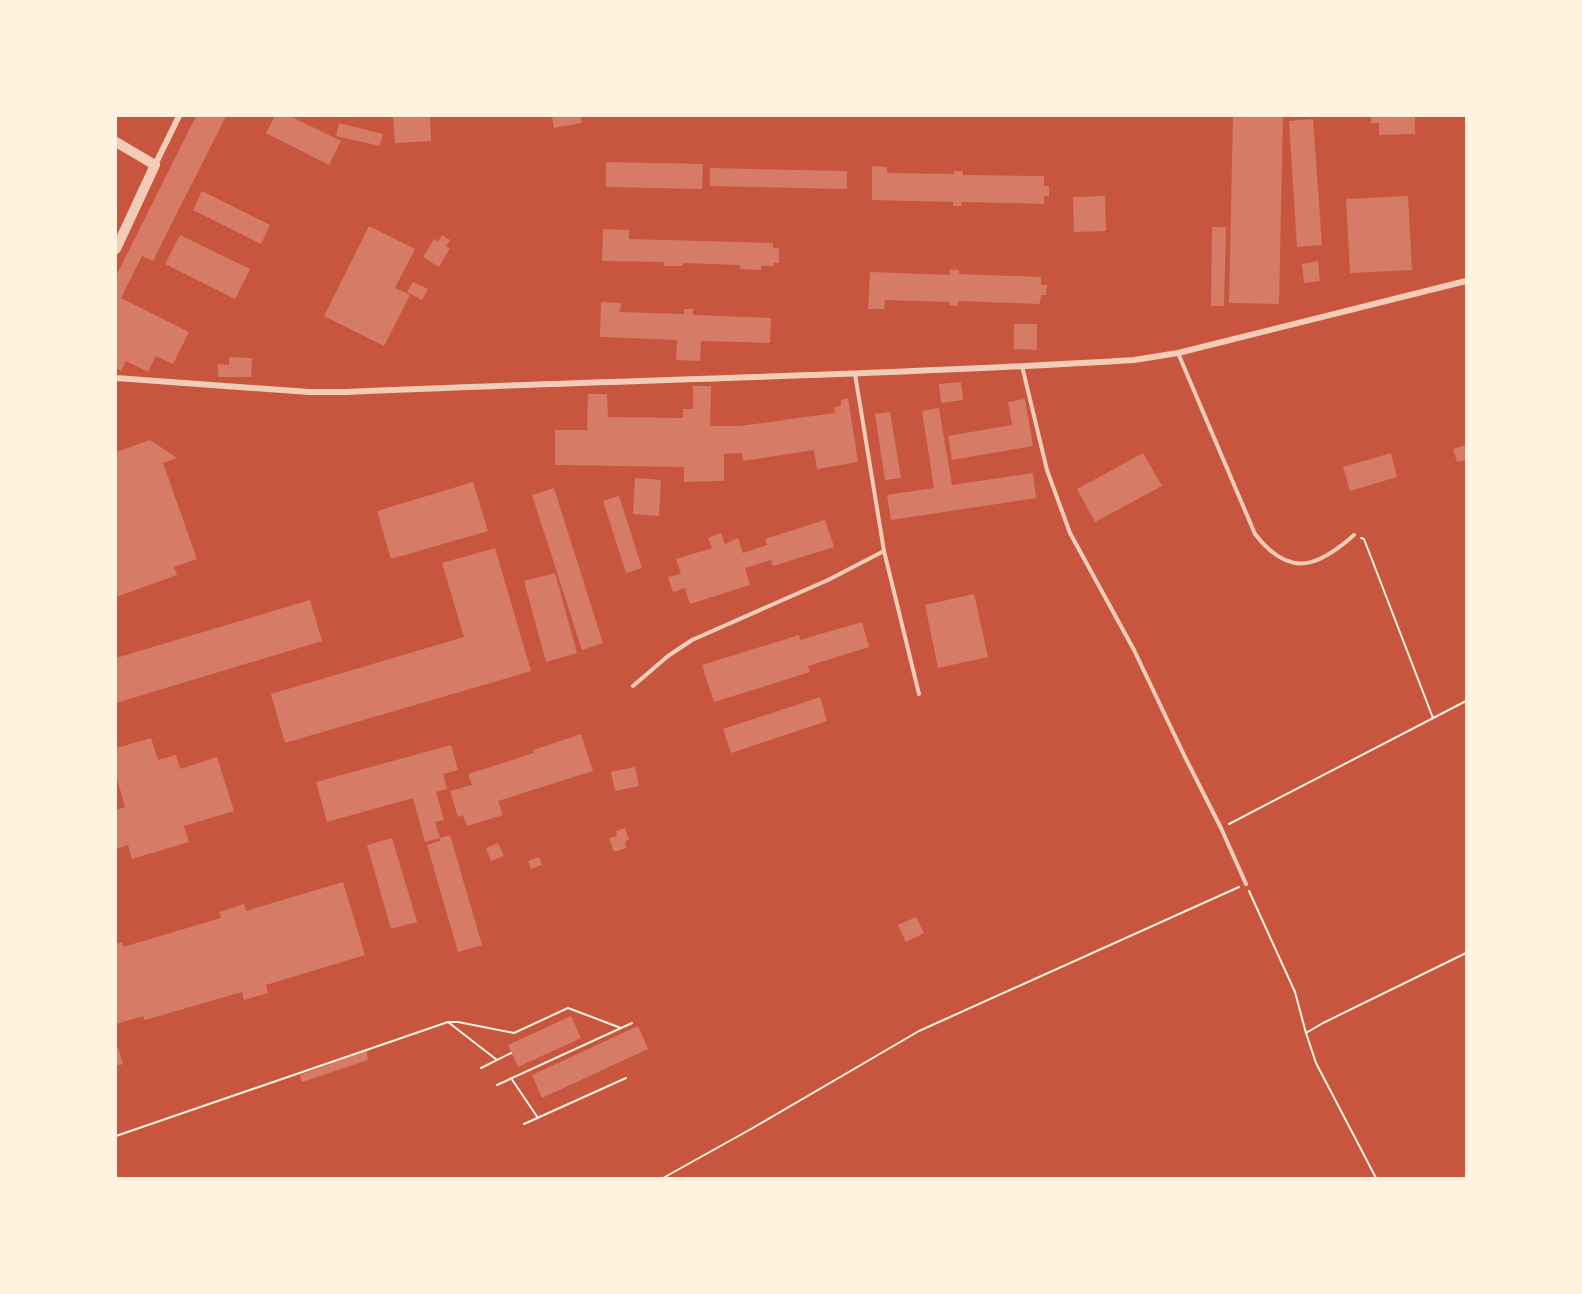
<svg xmlns="http://www.w3.org/2000/svg" width="1582" height="1294" font-family="Arial,sans-serif">
<style>
.building{fill:#d67c66}
.lines{fill:none;stroke-linecap:round;stroke-linejoin:round}
.path{stroke:#fff3e0;stroke-width:2}
.service{stroke:#f1ccb7;stroke-width:4}
.minor{stroke:#f1ccb7;stroke-width:6}
.tertiary{stroke:#f1ccb7;stroke-width:10}
</style>
<rect width="100%" height="100%" fill="#c8553d"/>
<g class="building">
<polygon points="196,116 226,116 153,261 142,256 121,298 189,332 173,364 156,356 148,372 126,361 121,371 116,368 116,276"/>
<polygon points="275,116 290,116 341,141 329,165 266,133"/>
<polygon points="393,116 430,116 431,141 395,143"/>
<polygon points="552,116 580,116 582,123 554,128"/>
<polygon points="1233,116 1283,116 1279,304 1229,303"/>
<polygon points="1378,116 1415,116 1415,134 1379,135 1379,123 1371,123 1371,117 1378,117"/>
<polygon points="1313,119 1322,245 1297,247 1289,121"/>
<polygon points="339,123 383,134 380,146 336,136"/>
<polygon points="606,162 703,164 702,189 606,187"/>
<polygon points="872,166 887,167 887,173 954,174 954,171 963,171 963,175 1044,176 1044,186 1049,186 1049,196 1044,196 1044,204 961,202 962,206 953,206 953,202 872,200"/>
<polygon points="710,168 847,171 847,189 710,186"/>
<polygon points="202,191 270,225 261,244 193,210"/>
<polygon points="1105,196 1106,231 1074,232 1073,197"/>
<polygon points="1408,196 1412,270 1350,273 1346,199"/>
<polygon points="369,226 415,249 395,288 410,295 384,346 324,316"/>
<polygon points="1212,227 1226,227 1224,306 1211,306"/>
<polygon points="603,229 629,230 629,239 773,243 773,248 779,248 779,263 774,263 774,266 761,266 761,270 740,269 740,265 683,263 682,266 664,266 664,262 602,261"/>
<polygon points="180,235 250,269 235,299 165,264"/>
<polygon points="442,235 450,240 446,246 450,248 439,267 423,257 434,239 438,242"/>
<polygon points="1318,261 1320,281 1304,283 1302,264"/>
<polygon points="950,269 959,270 959,274 1041,277 1041,285 1047,285 1046,295 1041,295 1040,304 958,301 958,306 949,305 950,302 885,300 884,309 868,309 870,272 950,275"/>
<polygon points="413,282 428,289 422,300 407,292"/>
<polygon points="601,302 621,303 620,312 684,314 684,309 693,309 693,315 771,318 770,343 701,341 700,361 676,360 677,340 600,337"/>
<polygon points="1014,324 1037,324 1037,350 1014,349"/>
<polygon points="229,357 252,358 251,377 218,377 218,364 229,365"/>
<polygon points="961,382 963,400 941,403 939,384"/>
<polygon points="693,386 711,386 710,426 740,426 835,413 834,407 841,406 841,400 848,398 858,462 817,469 814,450 743,461 742,453 724,454 724,481 684,482 684,467 555,465 555,430 587,430 588,394 607,394 608,417 683,418 683,409 693,409"/>
<polygon points="1025,399 1033,446 952,460 948,436 1012,425 1008,402"/>
<polygon points="939,408 952,485 1033,473 1036,498 891,520 887,495 934,488 922,411"/>
<polygon points="890,412 901,478 885,480 875,414"/>
<polygon points="150,440 177,458 163,463 197,559 174,567 177,575 116,597 116,452"/>
<polygon points="1466,445 1466,460 1457,462 1453,449"/>
<polygon points="1143,453 1162,486 1095,522 1077,489"/>
<polygon points="1391,453 1397,477 1350,491 1343,467"/>
<polygon points="635,478 661,480 659,516 633,514"/>
<polygon points="473,482 488,531 391,559 377,511"/>
<polygon points="554,488 603,643 582,650 532,495"/>
<polygon points="619,496 642,568 626,573 603,501"/>
<polygon points="825,520 834,547 773,566 771,560 745,568 750,585 690,604 685,588 673,592 668,577 681,574 676,559 712,548 708,538 721,533 725,544 738,538 743,553 767,545 765,539"/>
<polygon points="495,548 531,671 285,743 271,694 464,637 442,563"/>
<polygon points="555,573 577,653 546,662 524,581"/>
<polygon points="974,594 988,657 938,668 925,605"/>
<polygon points="310,600 322,641 116,703 116,658"/>
<polygon points="862,622 869,647 808,666 810,672 714,702 702,665 799,635 800,640"/>
<polygon points="820,697 827,721 731,753 723,729"/>
<polygon points="581,734 593,771 498,801 503,815 467,826 463,815 458,817 450,791 472,785 468,774 534,753 533,750"/>
<polygon points="151,738 158,760 176,755 180,769 217,757 234,811 184,826 189,842 132,859 128,845 116,849 116,810 125,807 116,775 116,748"/>
<polygon points="451,745 458,770 443,774 447,789 436,792 444,820 435,822 440,838 450,835 482,945 458,952 427,845 440,841 440,838 425,842 413,798 327,822 316,782"/>
<polygon points="635,767 639,786 615,791 611,772"/>
<polygon points="625,828 629,840 625,841 626,848 614,852 609,838 617,836 616,831"/>
<polygon points="392,838 417,922 391,929 367,845"/>
<polygon points="498,843 504,856 491,861 486,848"/>
<polygon points="539,857 542,865 531,869 528,861"/>
<polygon points="343,882 365,955 266,985 268,993 244,1000 242,992 145,1020 143,1016 116,1024 116,944 122,942 123,947 221,918 219,912 244,904 246,911"/>
<polygon points="916,917 924,933 906,942 898,925"/>
<polygon points="571,1016 581,1038 518,1067 508,1045"/>
<polygon points="638,1026 648,1049 542,1098 532,1075"/>
<polygon points="116,1048 118,1048 123,1064 116,1066"/>
<polygon points="367,1051 367,1055 368,1060 302,1082 300,1075"/>
</g>
<g class="lines">
<g class="path">
<polyline points="1361,538 1364,539 1433,718"/>
<polyline points="1229,824 1466,701"/>
<polyline points="1249,891 1295,992 1306,1033 1316,1063 1376,1178"/>
<polyline points="448,1022 497,1060"/>
<polyline points="1306,1033 1323,1023 1466,953"/>
<polyline points="481,1068 511,1053"/>
<polyline points="511,1078 538,1118"/>
<polyline points="497,1085 632,1023"/>
<polyline points="524,1124 626,1078"/>
<polyline points="116,1136 448,1022 458,1022 514,1033 568,1008 621,1028"/>
<polyline points="663,1178 751,1129 919,1031 1239,887"/>
</g>
<g class="service">
<path d="M1178,353l77,181c34,44 62,34 99,1"/>
<polyline points="1022,366 1047,470 1070,533 1134,650 1185,757 1221,828 1246,884"/>
<polyline points="855,374 884,551 919,694"/>
<polyline points="633,686 668,656 692,640 828,580 884,551"/>
</g>
<g class="minor">
<polyline points="155,165 179,116"/>
<path d="M116,378l193,14h37c262,-12 525,-16 788,-32l44,-7 288,-72"/>
</g>
<polyline class="tertiary" points="116,142 155,165 116,249"/>
</g>
<rect width="1582" height="1294" fill="none" stroke="#fff3e0" stroke-width="234"/>
</svg>
